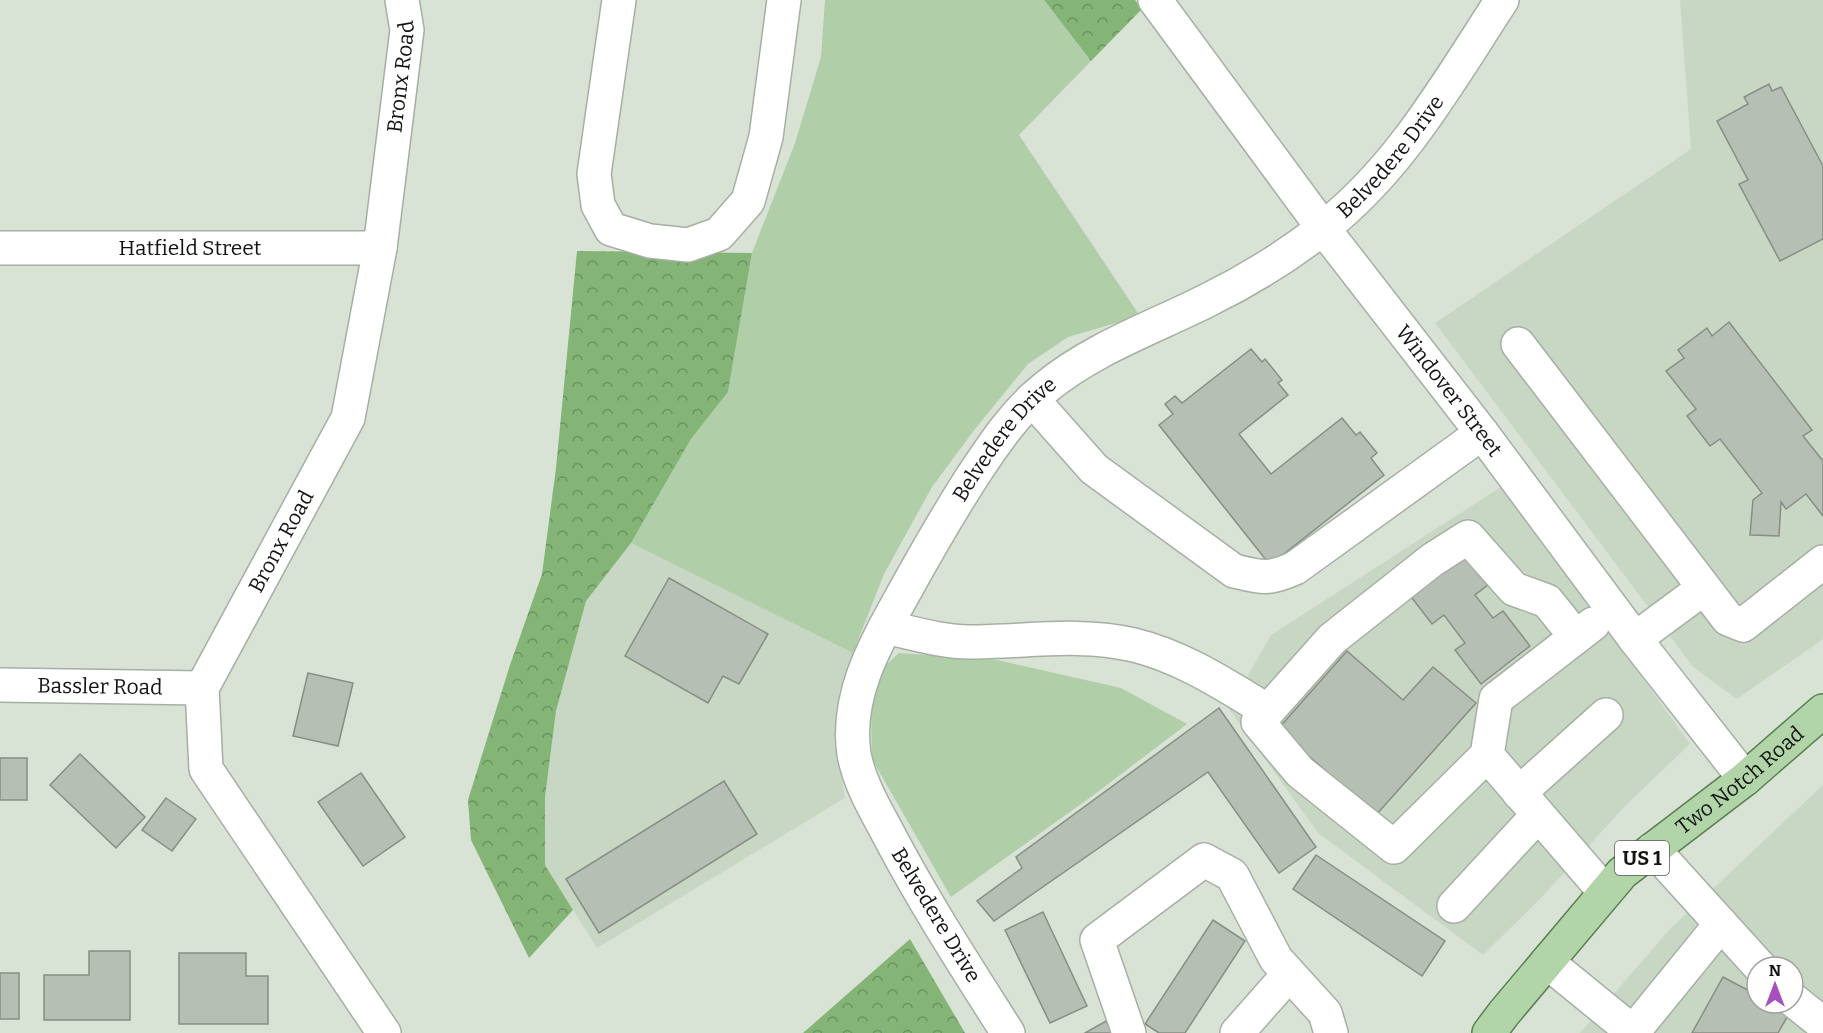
<svg xmlns="http://www.w3.org/2000/svg" width="1823" height="1033" font-family="Bitter,serif">
<style>
.built{fill:#c8d7c4;fill-rule:evenodd}
.grass{fill:#b0cea8}
.forest{fill:url(#forest-crowns)}
.building{fill:#b6bfb3;stroke:#868f84;stroke-width:1.5}
.lines{fill:none;stroke-linecap:round;stroke-linejoin:round}
.minor-casing{stroke:#a6afa3;stroke-width:36}
.major-casing{stroke:#587f4e;stroke-width:36}
.minor{stroke:#fff;stroke-width:33}
.major{stroke:#b2d4a9;stroke-width:33}
.labels{text-anchor:middle;dominant-baseline:central;stroke-width:4.5;stroke-linejoin:round;paint-order:stroke}
.shield{fill:#fff;stroke:#585a58;stroke-width:1.5}
.shield-label{font-size:20px;font-weight:bold;fill:#111410}
.street-label{font-size:21px;fill:#111410;stroke:#fff}
</style>
<defs>
<pattern id="forest-crowns" width="20" height="18" patternUnits="userSpaceOnUse" patternTransform="scale(1.5)"><rect width="20" height="18" fill="#84b577"/><path d="M2 6a3 3 0 1 1 6 0M12 15a3 3 0 1 1 6 0" fill="none" stroke="#6b9260"/></pattern>
</defs>
<rect width="100%" height="100%" fill="#d8e3d6"/>
<g class="built">
<polygon points="1680,0 1823,0 1823,639 1737,699 1693,667 1435,323 1691,149"/>
<polygon points="1504,485 1690,744 1627,804 1541,898 1483,955 1318,833 1229,709 1271,635"/>
<polygon points="631,543 853,653 839,693 837,748 845,798 597,948 545,865 545,797 556,711 586,601"/>
<path d="M1823,785v248h-243l89,-103zM1757,967h36v36h-36z"/>
</g>
<g class="grass">
<polygon points="825,0 1044,0 1091,61 1019,135 1140,316 1068,337 1028,364 975,429 932,487 884,574 853,653 631,543 691,439 728,392 752,253 795,143 821,57"/>
<polygon points="899,653 997,660 1121,688 1187,724 1095,794 951,897 872,759 871,710 874,676"/>
</g>
<g class="forest">
<polygon points="1044,0 1135,0 1142,9 1091,61"/>
<polygon points="577,251 752,253 728,392 691,439 631,543 586,601 556,711 545,797 545,865 573,910 529,958 471,840 468,800 510,665 542,574 556,468"/>
<polygon points="910,939 965,1033 803,1033"/>
</g>
<g class="building">
<polygon points="1769,84 1772,91 1781,87 1823,166 1823,239 1780,261 1739,184 1748,180 1717,121 1748,104 1744,97"/>
<polygon points="1729,322 1812,430 1803,436 1823,461 1823,516 1806,494 1786,509 1781,502 1779,536 1750,535 1753,500 1762,493 1720,439 1710,446 1687,416 1696,409 1666,371 1684,358 1678,350 1707,328 1712,336"/>
<polygon points="1251,349 1262,362 1265,359 1282,380 1278,383 1288,395 1239,434 1271,474 1342,418 1356,435 1360,432 1377,453 1371,458 1384,475 1270,565 1159,425 1173,414 1165,404 1175,396 1182,403"/>
<polygon points="1461,548 1489,584 1475,595 1493,618 1503,611 1530,646 1481,684 1455,650 1465,643 1444,615 1432,624 1405,589"/>
<polygon points="669,578 768,634 739,684 723,676 708,703 625,656"/>
<polygon points="1347,651 1403,700 1433,667 1476,703 1376,815 1278,729"/>
<polygon points="308,673 353,683 338,746 293,736"/>
<polygon points="1219,708 1316,847 1279,873 1208,772 994,921 977,901 1022,868 1016,857"/>
<polygon points="80,754 145,817 116,848 50,785"/>
<rect x="0" y="758" width="27" height="42"/>
<polygon points="361,773 405,837 363,866 318,802"/>
<polygon points="724,781 757,834 599,933 566,879"/>
<polygon points="166,798 196,819 172,851 142,830"/>
<polygon points="1316,855 1445,941 1422,976 1293,889"/>
<polygon points="1043,912 1087,1006 1050,1023 1005,930"/>
<polygon points="1213,920 1245,941 1185,1033 1159,1033 1145,1024"/>
<polygon points="89,951 130,951 130,1020 44,1020 44,975 89,975"/>
<polygon points="179,953 246,953 246,976 268,976 268,1024 179,1024"/>
<rect x="0" y="973" width="19" height="46"/>
<polygon points="1723,977 1757,995 1757,1003 1773,1003 1790,1012 1778,1033 1692,1033"/>
<polygon points="1106,1021 1113,1033 1085,1033"/>
</g>
<g class="lines">
<g class="minor-casing">
<g id="minor">
<polyline points="619,0 594,174 598,205 611,229 650,241 688,245 719,234 748,201 766,137 784,0"/>
<path id="s1" d="M1155,0l168,228 159,205 153,206 110,140"/>
<path id="s2" d="M0,248h380"/>
<polyline points="1518,344 1728,619 1743,625 1823,562"/>
<path d="M1032,399l62,70 140,102c29,7 34,9 61,-3l187,-135"/>
<polyline points="1593,624 1496,699 1487,755 1605,892"/>
<path d="M885,627c28,6 57,15 85,15 54,0 110,-10 164,3 49,12 91,40 134,66"/>
<polyline points="1635,639 1704,588"/>
<path id="s3" d="M0,685l202,3"/>
<polyline points="1487,755 1394,847 1300,772 1258,722 1332,639 1432,560 1468,537 1514,589 1547,601 1576,637"/>
<polyline points="1519,793 1606,715"/>
<polyline points="1454,906 1538,815"/>
<polyline points="1721,924 1760,967"/>
<polyline points="1547,962 1633,1032 1721,924 1653,849"/>
<polyline points="1793,1000 1823,1024"/>
<path id="s4" d="M384,1033l-178,-264 -4,-81 146,-270 32,-170 27,-218 -5,-30"/>
<path id="s5" d="M1008,1033c-40,-63 -81,-126 -116,-192 -15,-29 -32,-55 -38,-87 -9,-61 24,-114 52,-165 21,-38 43,-76 66,-112 22,-33 42,-64 73,-89 47,-39 107,-60 161,-87 41,-20 80,-44 116,-72 78,-60 127,-148 180,-229"/>
<polyline points="1129,1033 1097,940 1204,860 1232,875 1276,959 1325,1013 1331,1033"/>
<polyline points="1237,1033 1289,974"/>
</g>
</g>
<g class="major-casing">
<g id="major">
<path id="s6" d="M1489,1033l15,-20 118,-140 123,-94 78,-68"/>
</g>
</g>
<use href="#minor" class="minor"/>
<use href="#major" class="major"/>
</g>
<g class="labels">
<rect class="shield" x="1615" y="841" width="54" height="34" rx="4.5"/>
<g class="shield-label">
<text x="1642" y="858">US 1</text>
</g>
<g class="street-label">
<text stroke="none"><textPath href="#s4" startOffset="1052">Bronx Road</textPath></text>
<text stroke="none"><textPath href="#s5" startOffset="1162">Belvedere Drive</textPath></text>
<text stroke="none"><textPath href="#s2" startOffset="190">Hatfield Street</textPath></text>
<text stroke="none"><textPath href="#s1" startOffset="489">Windover Street</textPath></text>
<text stroke="none"><textPath href="#s5" startOffset="676">Belvedere Drive</textPath></text>
<text stroke="none"><textPath href="#s4" startOffset="566">Bronx Road</textPath></text>
<text stroke="none"><textPath href="#s3" startOffset="100">Bassler Road</textPath></text>
<text stroke="none"><textPath href="#s6" startOffset="358">Two Notch Road</textPath></text>
<text transform="translate(936 915) rotate(59)">Belvedere Drive</text>
</g>
</g>
<g transform="translate(1775 985)"><circle r="28" fill="#ffffff" stroke="#a0a19f" stroke-width="1.5"/>
<path d="M0-4.5L10 22L0 15L-10 22Z" fill="#a74fbd"/>
<text y="-9" font-size="16" font-weight="bold" text-anchor="middle" fill="#111410">N</text>
</g>
</svg>
